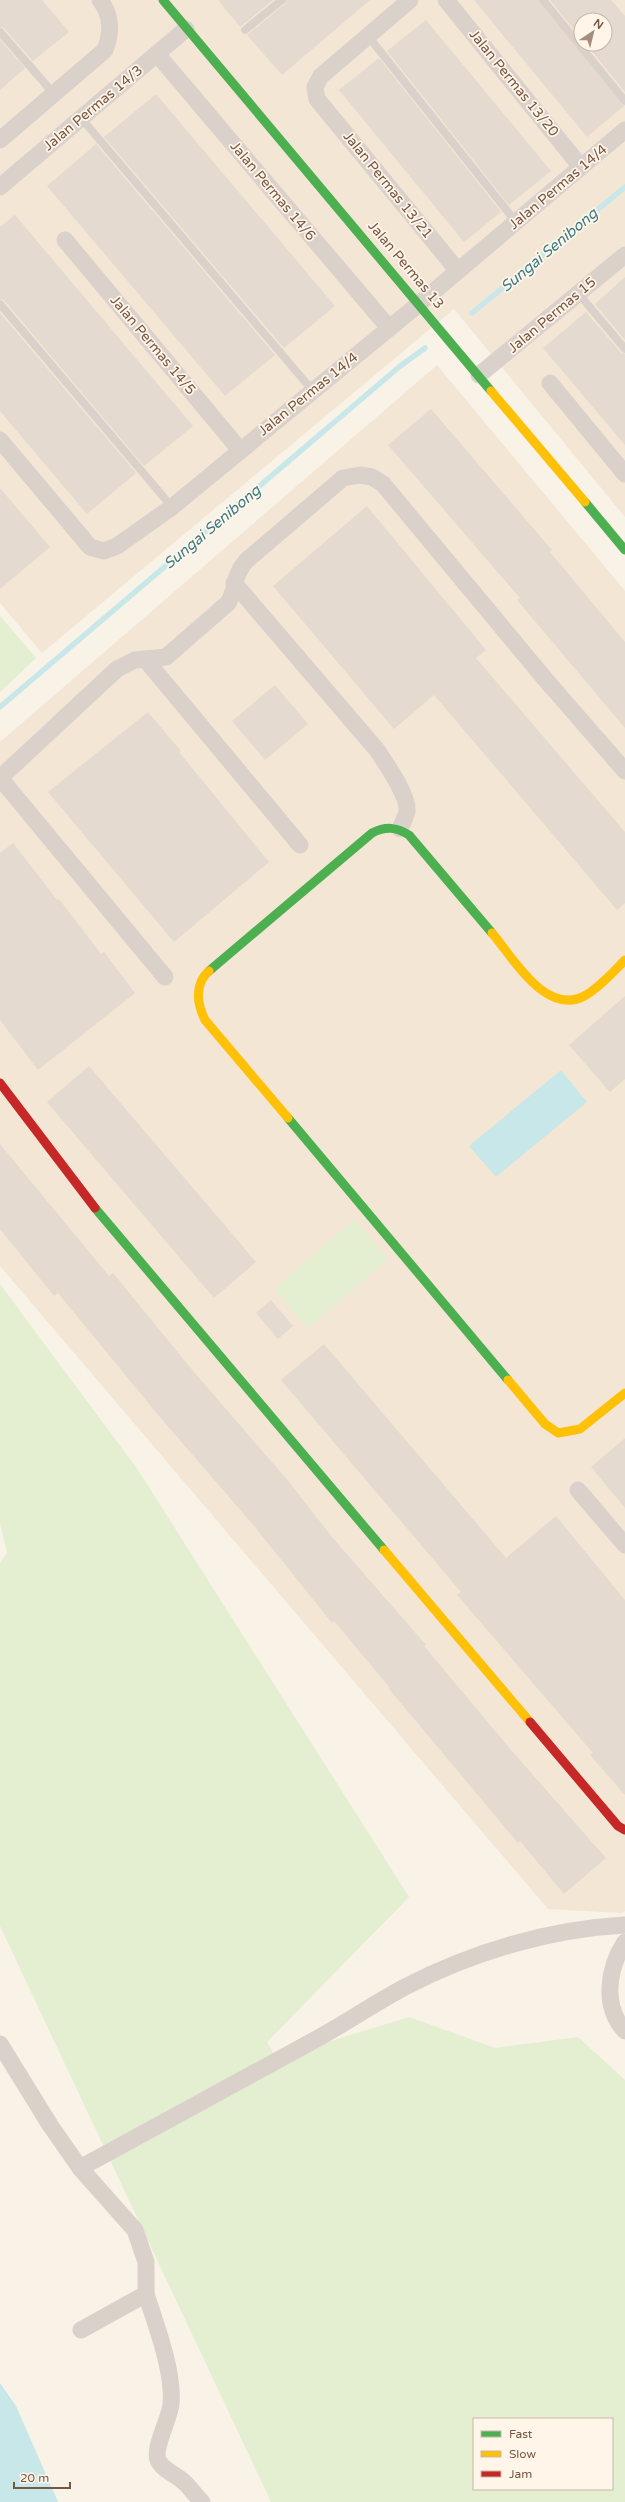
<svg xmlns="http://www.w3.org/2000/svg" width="625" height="2502" font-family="'Varela Round',sans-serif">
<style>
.residential{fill:#f4e6d5;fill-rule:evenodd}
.green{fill:#e3efd0;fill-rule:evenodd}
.water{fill:#c8e7e9}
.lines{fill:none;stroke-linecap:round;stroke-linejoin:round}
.stream{stroke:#c8e7e9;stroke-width:5.5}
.building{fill:#e4dacf}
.lane{stroke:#dbd1cb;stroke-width:8}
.street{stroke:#dbd1cb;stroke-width:17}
.fast{stroke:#4caf50;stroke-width:9}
.slow{stroke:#ffc107;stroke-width:9}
.jam{stroke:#c62828;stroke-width:9}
.labels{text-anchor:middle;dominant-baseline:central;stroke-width:3.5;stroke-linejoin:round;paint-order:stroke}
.street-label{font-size:14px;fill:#785745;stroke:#fff6e9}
.water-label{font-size:15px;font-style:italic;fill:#3a7a87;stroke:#fff6e9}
</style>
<rect width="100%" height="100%" fill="#f8f2e7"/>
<g class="residential">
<path d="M0,0h625v517l-171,-208 -412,344 -42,-50zM581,20h24v24h-24z"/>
<polygon points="437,365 625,591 625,1911 622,1913 548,1909 0,1266 0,742"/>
</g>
<g class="green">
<polygon points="0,616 36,658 0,692"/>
<polygon points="354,1220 388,1259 308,1328 274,1289"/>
<path d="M0,1284l138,186 271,427 -142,145 9,16 133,-41 86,31 83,-11 47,43v422h-354l-271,-576v-362l7,-12 -7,-28zM474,2419h138v70h-138z"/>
</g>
<g class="water">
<polygon points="561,1070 587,1102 496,1177 469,1146"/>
<polygon points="0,2383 16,2406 58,2502 0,2502"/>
</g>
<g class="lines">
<g class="stream">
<polyline points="472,313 625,187"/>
<polyline points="0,707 399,367 425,348"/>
</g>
</g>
<g class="building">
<polygon points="0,0 42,0 69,32 33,61 4,28 0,27"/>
<polygon points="218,0 273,0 240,27"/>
<polygon points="287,0 370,0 282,75 247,35 285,4"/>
<polygon points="474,0 538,0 624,106 587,137"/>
<polygon points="550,0 611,0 625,16 625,92 586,44 605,44 605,20 581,20 581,38"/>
<polygon points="426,20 551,171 509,205 387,51"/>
<polygon points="0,40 25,68 0,90"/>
<polygon points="379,58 501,212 464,242 339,90"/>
<polygon points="156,94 335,306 284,348 104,137"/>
<polygon points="96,144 275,355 225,396 47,186"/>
<polygon points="15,215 193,426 144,466 4,300 0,299 0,227"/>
<polygon points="625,277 625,340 595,304"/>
<polygon points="586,312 621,353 625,354 625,445 543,348"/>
<polygon points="0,313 136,473 87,514 0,411"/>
<polygon points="431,409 552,550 550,552 625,642 625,728 517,600 520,598 388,445"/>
<polygon points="0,488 50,547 0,589"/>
<polygon points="367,506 486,650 476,658 625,832 625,903 617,910 434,695 394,729 273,586"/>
<polygon points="275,685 308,724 265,760 232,721"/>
<polygon points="148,712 181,751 179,752 269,862 174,942 48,792"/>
<polygon points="13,843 57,900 59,899 101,954 104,952 135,993 38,1070 0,1020 0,853"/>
<polygon points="625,996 625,1079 610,1092 569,1045"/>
<polygon points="89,1066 256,1262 214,1298 47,1102"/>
<polygon points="0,1144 109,1276 113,1273 194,1372 290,1483 332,1537 426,1645 424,1646 511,1750 606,1858 564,1894 520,1841 518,1843 389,1689 390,1688 334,1621 332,1623 255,1527 159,1416 58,1293 54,1296 0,1229"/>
<polygon points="271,1300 293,1326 278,1339 256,1313"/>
<polygon points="324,1344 506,1558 556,1516 625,1600 625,1795 590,1755 593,1753 457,1595 461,1592 281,1380"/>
<polygon points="625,1438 625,1508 591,1467"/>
</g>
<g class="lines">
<g class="lane">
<polyline points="543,0 625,101"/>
<polyline points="245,30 282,0"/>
<polyline points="0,32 55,95"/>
<polyline points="368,36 516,222"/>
<polyline points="81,118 313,391"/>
<polyline points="578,293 625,349"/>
<polyline points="0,304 172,507"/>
</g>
<g class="street">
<polyline points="410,0 321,76 315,87 317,99 458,271"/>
<polyline points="446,0 581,167"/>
<polyline points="157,54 389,328"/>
<path d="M0,140l105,-90c7,-18 7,-34 -5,-50"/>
<polyline points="0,187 186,29"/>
<polyline points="65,240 240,450"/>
<polyline points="479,375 625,255"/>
<polyline points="550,383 625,474"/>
<polyline points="0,440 90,547 104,551 117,546 172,507 420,303 625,130"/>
<path d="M234,583l143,167c9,14 31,44 30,61 -1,6 -5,12 -7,18"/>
<polyline points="145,659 300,845"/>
<path d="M0,778l117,-109 18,-9 31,-3 62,-54c10,-16 4,-26 18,-42l97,-83 17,-3 12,2 11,7 162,195 80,92"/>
<polyline points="0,778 165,977"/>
<polyline points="578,1490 625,1545"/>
<path d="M625,1942c-17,26 -23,64 0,89"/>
<polyline points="0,2044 50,2125 80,2168 135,2230 146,2262 146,2294 81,2330"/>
<path d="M80,2168c77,-42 154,-84 231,-126 32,-17 62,-38 94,-55 67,-35 145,-58 220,-62"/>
<path d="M146,2294c10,31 28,78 25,110 -1,14 -18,44 -13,56 5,11 20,15 28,24 5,5 10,12 16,18"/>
</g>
<g class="fast">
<polyline points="163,0 491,391"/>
<polyline points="585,502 625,550"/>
<path d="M209,971l163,-138c14,-7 24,-6 37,2l83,98"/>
<polyline points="288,1118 508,1380"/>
<polyline points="95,1208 384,1550"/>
</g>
<g class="slow">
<polyline points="491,391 585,502"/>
<path d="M492,933c22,26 55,85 94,62 15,-9 27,-23 39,-35"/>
<path d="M209,971c-15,13 -12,33 -4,49l83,98"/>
<polyline points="508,1380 545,1424 558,1433 580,1429 625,1393"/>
<polyline points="384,1550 530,1722"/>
</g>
<g class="jam">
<polyline points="0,1083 95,1208"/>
<polyline points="530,1722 618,1826 625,1830"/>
</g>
</g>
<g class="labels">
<g class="street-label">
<text transform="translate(514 83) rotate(51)">Jalan Permas 13/20</text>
<text transform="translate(93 108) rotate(-40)">Jalan Permas 14/3</text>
<text transform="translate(388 185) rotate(51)">Jalan Permas 13/21</text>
<text transform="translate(558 187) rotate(-40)">Jalan Permas 14/4</text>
<text transform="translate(273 191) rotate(50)">Jalan Permas 14/6</text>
<text transform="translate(406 265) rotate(50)">Jalan Permas 13</text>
<text transform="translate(552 315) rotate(-40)">Jalan Permas 15</text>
<text transform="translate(153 345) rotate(50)">Jalan Permas 14/5</text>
<text transform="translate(308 394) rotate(-39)">Jalan Permas 14/4</text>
</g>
<g class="water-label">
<text transform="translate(549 250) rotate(-40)">Sungai Senibong</text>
<text transform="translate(212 527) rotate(-40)">Sungai Senibong</text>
</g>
</g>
<rect x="473" y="2418" width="140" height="72" fill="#fff6e9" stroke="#c9b6a7"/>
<rect x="481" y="2431" width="20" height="6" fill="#4caf50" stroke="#c9b6a7"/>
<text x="509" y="2438" font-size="12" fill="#785745">Fast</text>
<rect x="481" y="2451" width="20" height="6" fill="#ffc107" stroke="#c9b6a7"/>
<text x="509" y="2458" font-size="12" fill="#785745">Slow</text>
<rect x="481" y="2471" width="20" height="6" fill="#c62828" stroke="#c9b6a7"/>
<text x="509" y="2478" font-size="12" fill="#785745">Jam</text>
<g transform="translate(593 32) rotate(35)"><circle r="19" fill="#fff6e9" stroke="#c9b6a7"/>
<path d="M0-3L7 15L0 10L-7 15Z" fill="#a58d7e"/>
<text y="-6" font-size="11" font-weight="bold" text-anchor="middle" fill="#785745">N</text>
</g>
<path d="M14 2482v6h56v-6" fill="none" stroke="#785745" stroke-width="2"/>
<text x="20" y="2482" font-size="12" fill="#785745" stroke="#fff6e9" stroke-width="3" paint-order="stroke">20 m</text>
</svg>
